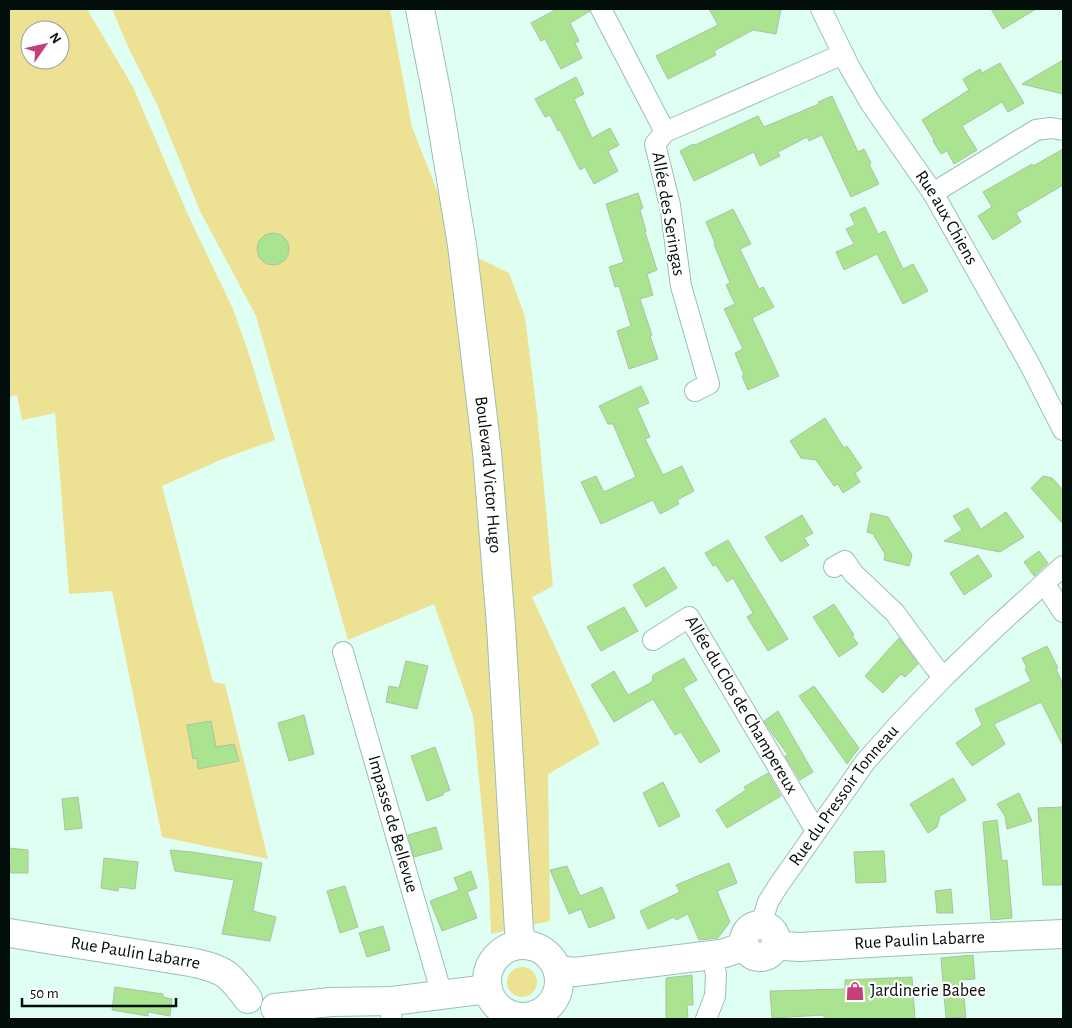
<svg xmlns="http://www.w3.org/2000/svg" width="1072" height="1028" font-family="'Alegreya Sans',sans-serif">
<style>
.green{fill:#ede294;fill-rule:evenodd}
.building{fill:#abe490;stroke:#adc1a3}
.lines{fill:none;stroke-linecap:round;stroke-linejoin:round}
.street-casing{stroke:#99c1b2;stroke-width:22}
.secondary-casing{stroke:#99c1b2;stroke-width:30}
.street{stroke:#fff;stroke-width:20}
.secondary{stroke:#fff;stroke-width:28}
.labels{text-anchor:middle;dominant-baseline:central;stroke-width:4.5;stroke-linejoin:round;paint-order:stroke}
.street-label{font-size:18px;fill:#020e0a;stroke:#fff}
.poi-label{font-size:18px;fill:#020e0a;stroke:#fff;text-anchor:start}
</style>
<rect width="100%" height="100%" fill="#defff2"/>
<g class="green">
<path d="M9,9h78l46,78 56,130 44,92 17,48 25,83 -50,18 -63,28 51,196 12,2 43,175 -106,-22 -50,-246 -43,3 -14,-181 -33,7 -5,-25 -8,2zM30,30h30v30h-30z"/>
<polygon points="112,9 390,9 412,127 460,249 509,273 525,317 537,413 553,586 532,597 600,744 548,774 550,921 491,934 489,884 473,716 434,604 348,640 256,316 200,211 156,102 130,51"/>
<circle cx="522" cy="982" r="15"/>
</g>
<g class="building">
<polygon points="557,9 589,9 590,11 570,23 579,41 575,43 582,58 561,69 545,39 541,41 531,23"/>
<polygon points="709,9 781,9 776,34 753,30 714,51 716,55 668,79 656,56 718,25"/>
<polygon points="991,9 1036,9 1003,29"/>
<polygon points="1063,60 1063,94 1022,84"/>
<polygon points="1000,63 1024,103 1008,112 1002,102 962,126 977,150 954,164 947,151 941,154 933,141 934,140 922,120 969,90 963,79 980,69 982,73"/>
<polygon points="576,77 584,94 574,99 592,138 610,128 619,145 608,151 618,171 594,184 585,167 580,170 560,130 558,131 550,115 545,117 535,99"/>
<polygon points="832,96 858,152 864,149 871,163 869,164 879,184 851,197 822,135 809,141 807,137 778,152 780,156 760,166 754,152 694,181 680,151 693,144 695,145 758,116 764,127 819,104 818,102"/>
<polygon points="1063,149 1063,185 1016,213 1021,222 993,240 978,216 992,207 983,192 1032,164 1033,166"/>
<polygon points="638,193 643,208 640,210 646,231 645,232 657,270 647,274 653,295 640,299 652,335 650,336 658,359 629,369 617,331 631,326 619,286 615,287 609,267 624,262 606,204"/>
<polygon points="865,207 878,234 885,231 903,269 913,264 928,291 903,304 877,254 844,270 836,252 854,244 846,229 855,225 850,214"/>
<polygon points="733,209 751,244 740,249 759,289 763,287 774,307 752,318 779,376 748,390 742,376 744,375 735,353 743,349 724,309 735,304 726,285 730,283 714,244 715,243 706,222"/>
<circle cx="273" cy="249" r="16"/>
<polygon points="641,386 649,403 637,408 650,437 645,439 663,475 682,466 694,491 677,500 679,504 660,514 653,500 601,524 581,482 596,476 604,492 636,477 613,424 608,424 599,406"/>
<polygon points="825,418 844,448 847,446 862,468 855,473 860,482 843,493 838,484 834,486 816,460 801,458 790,441"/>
<polygon points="1043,476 1052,478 1063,490 1063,524 1031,488"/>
<polygon points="968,508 981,529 1006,512 1024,537 1000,552 944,541 962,530 953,516"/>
<polygon points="871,513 888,517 912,555 909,566 884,560 885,554 873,534 867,532"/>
<polygon points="802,515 813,533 804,538 809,545 781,562 765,537"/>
<polygon points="728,540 788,639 768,651 747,617 753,613 733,578 727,582 716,565 713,566 705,553"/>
<polygon points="1039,551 1048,563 1034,576 1024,562"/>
<polygon points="978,555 992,576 964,595 950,573"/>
<polygon points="664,567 677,588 646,607 633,585"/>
<polygon points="834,604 854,635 852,636 858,644 839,657 813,617"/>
<polygon points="624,607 638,631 601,651 587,627"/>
<polygon points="899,638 918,664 905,677 901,674 883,693 865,676"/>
<polygon points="1047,646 1058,668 1056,669 1063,684 1063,746 1041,702 994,724 1005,744 972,766 956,743 982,725 975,709 1031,681 1025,669 1027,668 1022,658"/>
<polygon points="684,658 697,680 683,688 720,751 700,763 681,732 675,735 653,699 614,722 591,685 614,671 628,695 652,682 653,675"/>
<polygon points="406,661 428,666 417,709 386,702 389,686 399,688"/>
<polygon points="814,686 859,748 847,764 799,696"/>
<polygon points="778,711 813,772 800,780 785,756 788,755 772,733 764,721"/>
<polygon points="304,715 314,754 289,761 278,723"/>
<polygon points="211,721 216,747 234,744 239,761 198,769 197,758 193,759 187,725"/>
<polygon points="435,747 450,790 443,793 443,795 427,801 411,756"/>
<polygon points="768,773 781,796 727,828 716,810 746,790 744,787"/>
<polygon points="953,778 966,800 940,816 937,827 928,833 910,804"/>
<polygon points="663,782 680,816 659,827 643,793"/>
<polygon points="1019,793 1032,821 1007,829 1005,816 997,804"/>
<polygon points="78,797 82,828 65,830 62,799"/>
<polygon points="1063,807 1063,885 1043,885 1038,808"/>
<polygon points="997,820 1002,861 1007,860 1012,918 991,920 983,822"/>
<polygon points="436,827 442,849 414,857 408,835"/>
<polygon points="9,848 28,850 28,873 11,873 10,867 9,867"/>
<polygon points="170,850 192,852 262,863 253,911 276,917 270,941 222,934 234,880 175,871"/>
<polygon points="884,851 886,882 856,883 854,852"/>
<polygon points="104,858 138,862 135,889 119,887 118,891 101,888"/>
<polygon points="729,863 737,883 717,891 730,922 718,938 699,940 688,914 676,920 674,917 648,929 640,911 680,892 676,885"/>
<polygon points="567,866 580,896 602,887 615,918 589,928 581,909 569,914 550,870"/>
<polygon points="471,871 477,888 467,892 477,918 442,931 430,901 459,890 454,878"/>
<polygon points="345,886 358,927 340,933 327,891"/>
<polygon points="951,889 953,913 937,913 935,891"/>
<polygon points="383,926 390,950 367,957 359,933"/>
<polygon points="973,955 975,979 962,980 966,1017 946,1018 941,958"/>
<polygon points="692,975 693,1005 687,1005 688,1019 666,1019 666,978"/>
<polygon points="912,977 915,1019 824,1019 824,1015 772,1018 770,991 845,989 845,980"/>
<polygon points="115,987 163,994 163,997 172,999 170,1016 148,1012 148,1016 112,1010"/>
</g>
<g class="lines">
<g class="street-casing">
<g id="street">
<polyline points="601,9 665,132"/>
<path id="s1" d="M821,9l29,59 21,36 62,89 97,172 33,65"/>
<polyline points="933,193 1036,130 1051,128 1063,130"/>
<polyline points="695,391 709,384 681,286 670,205 655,144 665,132 843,54"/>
<polyline points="834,567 845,561 853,573 895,613 934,666 944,677"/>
<polyline points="1044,583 1063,612"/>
<path id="s2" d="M653,640l36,-23 127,214"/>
<path id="s3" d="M343,652l99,343"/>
<path id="s4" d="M761,925l7,-23 10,-16 88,-125 33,-37 45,-47 52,-50 67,-61"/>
<polyline points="391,1019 392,1001"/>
<polyline points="706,1019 715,996 716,974 712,955"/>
</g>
</g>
<g class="secondary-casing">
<g id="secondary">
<path id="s5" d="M420,9l18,92 24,144 25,207 14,174 18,304 3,15"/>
<circle cx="760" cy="941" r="16"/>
<path id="s6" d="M9,933l181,29c13,3 26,5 37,13 8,7 15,16 21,24"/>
<path id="s7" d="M776,944l6,2 18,1 123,-7 140,-6"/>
<circle cx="523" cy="981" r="36"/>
<polyline points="558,972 566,971 575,972 712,955 725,953 745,946"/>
<polyline points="275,1008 331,1002 392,1001 488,989"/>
</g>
</g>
<use href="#street" class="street"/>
<use href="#secondary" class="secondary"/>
</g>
<defs>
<g id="shop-bare" transform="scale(1.5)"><path d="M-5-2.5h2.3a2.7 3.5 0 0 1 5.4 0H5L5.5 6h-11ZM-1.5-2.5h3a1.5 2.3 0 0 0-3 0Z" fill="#c73e79" stroke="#fff" stroke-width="2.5" paint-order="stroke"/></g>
</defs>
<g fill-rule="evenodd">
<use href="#shop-bare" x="855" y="991"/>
</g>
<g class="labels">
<g class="street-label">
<text transform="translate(668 214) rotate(80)">Allée des Seringas</text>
<text stroke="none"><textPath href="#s1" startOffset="244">Rue aux Chiens</textPath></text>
<text stroke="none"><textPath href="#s5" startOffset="471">Boulevard Victor Hugo</textPath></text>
<text stroke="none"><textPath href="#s2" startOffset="145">Allée du Clos de Champereux</textPath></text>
<text stroke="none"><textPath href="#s4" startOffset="155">Rue du Pressoir Tonneau</textPath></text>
<text stroke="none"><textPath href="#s3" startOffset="179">Impasse de Bellevue</textPath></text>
<text stroke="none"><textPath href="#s7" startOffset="144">Rue Paulin Labarre</textPath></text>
<text stroke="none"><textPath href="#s6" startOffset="128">Rue Paulin Labarre</textPath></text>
</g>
<g class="poi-label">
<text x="870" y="991">Jardinerie Babee</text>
</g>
</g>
<rect width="1072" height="1028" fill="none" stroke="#020e0a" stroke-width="20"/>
<g transform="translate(45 45) rotate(56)"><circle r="24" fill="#ffffff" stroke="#9a9f9d"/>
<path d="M0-4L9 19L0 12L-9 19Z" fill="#c73e79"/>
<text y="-8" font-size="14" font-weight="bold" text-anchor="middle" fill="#020e0a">N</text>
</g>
<path d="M22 998v8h154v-8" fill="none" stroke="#020e0a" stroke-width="2.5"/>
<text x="30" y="998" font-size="15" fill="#020e0a" stroke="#ffffff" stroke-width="4" paint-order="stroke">50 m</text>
</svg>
